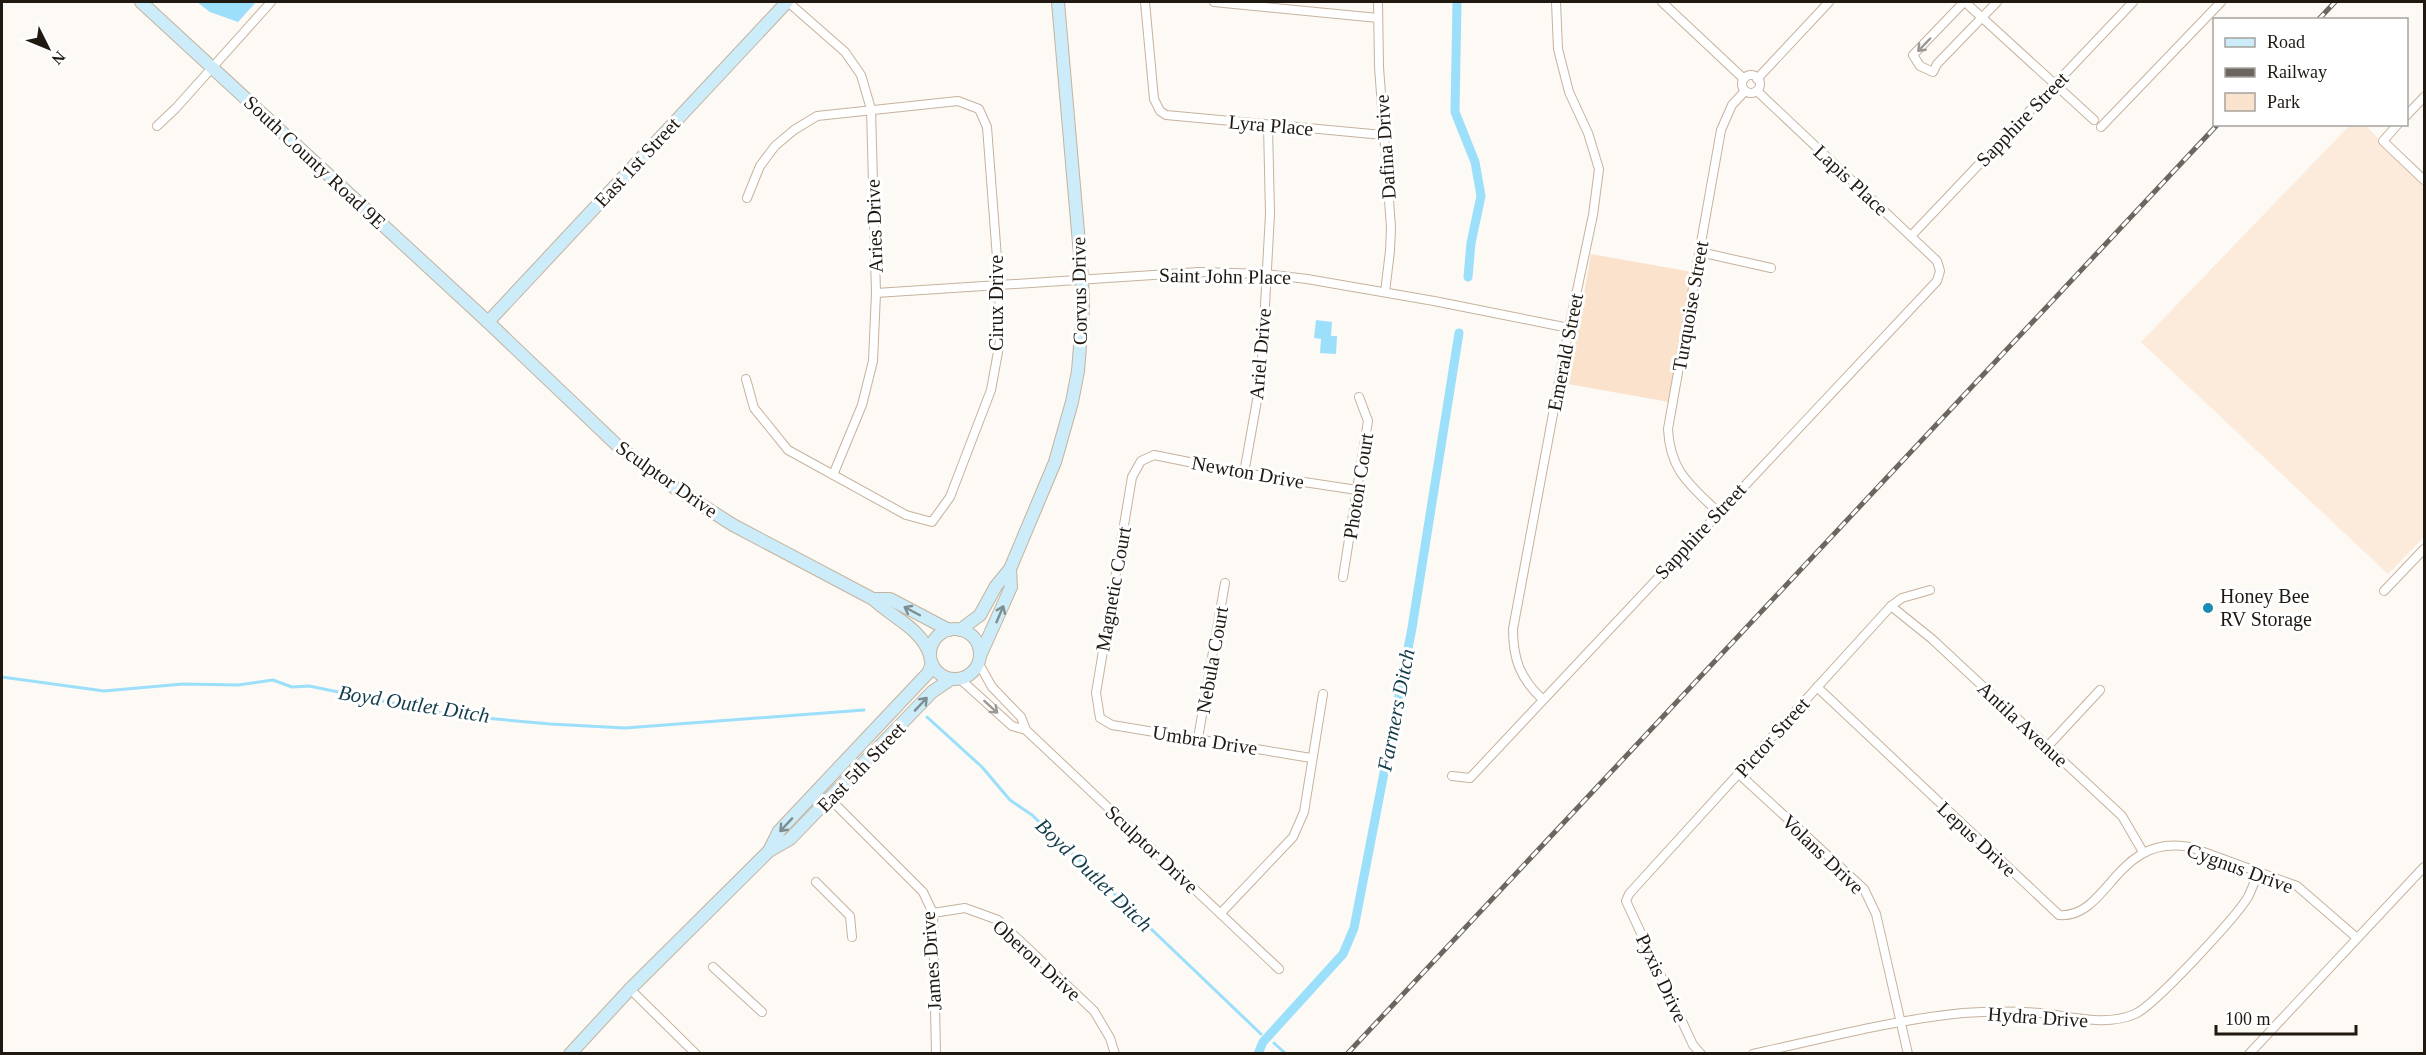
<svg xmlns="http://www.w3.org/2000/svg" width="2426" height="1055" font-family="Georgia,serif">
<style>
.built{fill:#fcebdb}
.green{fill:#fae2cc}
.water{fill:#9bdffb}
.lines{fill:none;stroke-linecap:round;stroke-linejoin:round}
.stream{stroke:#9bdffb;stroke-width:3}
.canal{stroke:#9bdffb;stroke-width:9}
.street-casing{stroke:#c6b29e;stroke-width:10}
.secondary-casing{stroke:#c6b29e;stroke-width:14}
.street{stroke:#fff;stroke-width:8}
.secondary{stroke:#cbecf8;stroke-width:12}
.rail-casing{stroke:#6c6660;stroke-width:5}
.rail{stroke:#fff;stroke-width:3;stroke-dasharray:9;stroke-linecap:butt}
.oneway{stroke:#9b9894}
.oneway2{stroke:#7e8d90}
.poi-dot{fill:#198cb0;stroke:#fff;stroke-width:2}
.labels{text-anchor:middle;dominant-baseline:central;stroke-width:6;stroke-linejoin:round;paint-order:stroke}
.street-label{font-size:20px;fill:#201912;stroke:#fff}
.poi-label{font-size:20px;fill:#201912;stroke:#fff;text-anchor:start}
.water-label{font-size:21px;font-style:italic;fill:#143d4b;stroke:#fff}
</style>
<rect width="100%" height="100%" fill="#fdf9f4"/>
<polygon class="built" points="2350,125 2365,125 2424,184 2424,537 2388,574 2141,342"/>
<polygon class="green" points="1591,254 1692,272 1669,402 1568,384"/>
<g class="water">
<polygon points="197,2 256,2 238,22 210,12"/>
<polygon points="1316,320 1332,322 1331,336 1337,336 1336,354 1320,353 1321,339 1314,338"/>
</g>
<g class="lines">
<g class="stream">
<polyline points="2,677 104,691 183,684 238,685 273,680 292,687 309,686 451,715 550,724 625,728 864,710"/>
<polyline points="927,717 982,767 1010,800 1032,815 1261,1034"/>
<polyline points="1274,1043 1286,1054"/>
</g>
<g class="canal">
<polyline points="1457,2 1455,112 1475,162 1481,196 1471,243 1468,277"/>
<polyline points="1258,1054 1263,1042 1343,954 1354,928 1412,628 1459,333"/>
</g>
<g class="street-casing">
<g id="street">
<polyline points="788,2 845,52 861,75 871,109 876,293 873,361 862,405 833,475"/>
<polyline points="1145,2 1154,99 1160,111 1166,115 1383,135"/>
<polyline points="1214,2 1378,18"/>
<polyline points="1378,2 1379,67 1391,227 1390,251 1385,292"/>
<polyline points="1662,2 1744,79"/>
<polyline points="1964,2 1913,55 1920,66 1933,72 1937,64 1997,2"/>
<polyline points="1965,2 2094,120"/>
<circle cx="1751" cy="84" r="9"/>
<polyline points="1757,79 1829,2"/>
<polyline points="2406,116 2424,97"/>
<polyline points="2398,124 2383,141 2424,180"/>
<polyline points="157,126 176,108 271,2"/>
<polyline points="2101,127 2221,2"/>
<polyline points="1911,236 2133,2"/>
<polyline points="1700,252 1771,268"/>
<polyline points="876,293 1199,272 1266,274 1307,279 1434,301 1569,328"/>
<polyline points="746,379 754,408 788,450 906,515 932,522 950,497 991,390 1000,341 999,284 987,127 979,109 958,101 817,116 794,130 775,146 760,166 747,198"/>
<polyline points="1244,473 1261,378 1270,214 1268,125"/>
<path d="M1718,512c-28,-27 -48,-41 -50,-83l53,-299 11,-25 13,-14"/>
<polyline points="1343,577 1368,421 1359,397"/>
<polyline points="2384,591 2424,549"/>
<polyline points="1891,606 1932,639 2122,816 2143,852"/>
<polyline points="979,664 992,687 1021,717 1026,730 1279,969"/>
<polyline points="960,679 1012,726 1026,730"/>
<path d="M1817,687l242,228c50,4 56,-82 131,-68l107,39 60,52"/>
<path d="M1542,699c-22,-21 -29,-40 -29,-70l56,-301 24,-113 6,-46 -11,-36 -19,-41 -11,-43 -2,-47"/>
<polyline points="1198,738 1225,583"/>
<polyline points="2047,747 2100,690"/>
<polyline points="1311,758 1112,725 1100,718 1096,693 1132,477 1141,461 1154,455 1244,473 1357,490"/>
<polyline points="1739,774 1864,889 1876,914 1908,1054"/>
<polyline points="1452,776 1470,778 1937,281 1940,271 1937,261 1757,91"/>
<polyline points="830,799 923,892 933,913 936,1054"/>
<polyline points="816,882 850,916 852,937"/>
<polyline points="933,913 965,908 998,920 1094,1011 1110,1038 1115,1054"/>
<polyline points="1221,913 1293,837 1304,812 1323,694"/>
<polyline points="713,967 762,1012"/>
<polyline points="630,989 696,1054"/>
<polyline points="1701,1054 1693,1045 1626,901 1629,894 1891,606 1902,598 1930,590"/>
<path d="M1753,1054c69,-15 139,-34 210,-41 24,-2 53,-2 77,0 31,3 65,14 95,1 19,-8 101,-97 113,-117 4,-8 7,-17 11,-25"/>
<polyline points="2249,1054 2424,867"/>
</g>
</g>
<g class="secondary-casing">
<g id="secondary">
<path d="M141,2l347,320 132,126 55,40 58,37 140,74c20,19 48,29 57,56"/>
<polyline points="488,322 787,2"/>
<polyline points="873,599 890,599 949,630"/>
<circle cx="955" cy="654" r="25"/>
<polyline points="960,630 980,615 996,586 1010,569 1055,462 1072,402 1078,371 1083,309 1082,278 1058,2"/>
<polyline points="980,656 1011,587 1010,569"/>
<polyline points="769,851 779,831 928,673 932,664"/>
<polyline points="570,1054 630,989 769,851 790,839 932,692 951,679"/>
</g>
</g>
<use href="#street" class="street"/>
<use href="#secondary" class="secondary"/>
<g class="rail-casing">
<g id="rail">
<polyline points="2318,20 2335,2"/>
<polyline points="1347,1054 2218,124"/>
</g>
</g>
<use href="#rail" class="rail"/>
</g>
<defs><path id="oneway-shaft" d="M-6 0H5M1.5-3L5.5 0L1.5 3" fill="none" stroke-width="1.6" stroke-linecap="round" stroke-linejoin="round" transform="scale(1.5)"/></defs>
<g class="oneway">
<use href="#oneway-shaft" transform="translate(1924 45) rotate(134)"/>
<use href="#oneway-shaft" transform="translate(991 707) rotate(42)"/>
</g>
<g class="oneway2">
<use href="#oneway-shaft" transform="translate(912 611) rotate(-152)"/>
<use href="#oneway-shaft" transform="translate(1000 614) rotate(-67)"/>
<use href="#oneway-shaft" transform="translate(921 704) rotate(-47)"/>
<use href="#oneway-shaft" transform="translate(786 825) rotate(133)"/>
</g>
<circle class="poi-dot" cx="2208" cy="608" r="6"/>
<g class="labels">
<g class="street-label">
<text transform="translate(2022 119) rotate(-46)">Sapphire Street</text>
<text transform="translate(1271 125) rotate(5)">Lyra Place</text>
<text transform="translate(1385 147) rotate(-94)">Dafina Drive</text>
<text transform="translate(315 162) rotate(43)">South County Road 9E</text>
<text transform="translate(637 162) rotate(-47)">East 1st Street</text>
<text transform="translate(1851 180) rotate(43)">Lapis Place</text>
<text transform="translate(874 226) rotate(-92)">Aries Drive</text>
<text transform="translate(1225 276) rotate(1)">Saint John Place</text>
<text transform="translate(1079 291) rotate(-91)">Corvus Drive</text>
<text transform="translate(996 303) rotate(-90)">Cirux Drive</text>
<text transform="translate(1690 306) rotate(-80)">Turquoise Street</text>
<text transform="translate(1565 352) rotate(-79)">Emerald Street</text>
<text transform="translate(1260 354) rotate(-85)">Ariel Drive</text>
<text transform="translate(1248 472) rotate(10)">Newton Drive</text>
<text transform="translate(667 479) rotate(35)">Sculptor Drive</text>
<text transform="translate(1358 486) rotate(-81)">Photon Court</text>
<text transform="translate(1700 531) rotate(-47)">Sapphire Street</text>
<text transform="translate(1113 589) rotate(-80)">Magnetic Court</text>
<text transform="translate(1212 660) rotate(-80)">Nebula Court</text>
<text transform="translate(2023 724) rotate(43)">Antila Avenue</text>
<text transform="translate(1772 737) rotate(-48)">Pictor Street</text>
<text transform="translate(1205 740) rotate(9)">Umbra Drive</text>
<text transform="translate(861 767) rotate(-46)">East 5th Street</text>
<text transform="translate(1977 839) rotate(43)">Lepus Drive</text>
<text transform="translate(1152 849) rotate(43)">Sculptor Drive</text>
<text transform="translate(1823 854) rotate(44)">Volans Drive</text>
<text transform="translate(2240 868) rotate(20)">Cygnus Drive</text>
<text transform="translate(1037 960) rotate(42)">Oberon Drive</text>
<text transform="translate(931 961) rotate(-94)">James Drive</text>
<text transform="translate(1662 978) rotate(65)">Pyxis Drive</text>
<text transform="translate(2038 1017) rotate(4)">Hydra Drive</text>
</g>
<g class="poi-label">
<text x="2220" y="596">Honey Bee<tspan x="2220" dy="23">RV Storage</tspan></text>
</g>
<g class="water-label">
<text transform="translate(414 704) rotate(9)">Boyd Outlet Ditch</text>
<text transform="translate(1396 710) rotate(-79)">Farmers Ditch</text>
<text transform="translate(1094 875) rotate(44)">Boyd Outlet Ditch</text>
</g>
</g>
<rect width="2426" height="1055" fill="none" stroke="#201912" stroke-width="6"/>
<rect x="2213" y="18" width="195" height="108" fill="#ffffff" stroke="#a6a3a0" stroke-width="1.5"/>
<rect x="2225" y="38" width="30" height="9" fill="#cbecf8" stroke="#a6a3a0" stroke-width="1.5"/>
<text x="2267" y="48" font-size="18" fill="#201912">Road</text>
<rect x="2225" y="68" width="30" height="9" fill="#6c6660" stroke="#a6a3a0" stroke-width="1.5"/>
<text x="2267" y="78" font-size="18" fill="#201912">Railway</text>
<rect x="2225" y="93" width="30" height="18" fill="#fae2cc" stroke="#a6a3a0" stroke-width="1.5"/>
<text x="2267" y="108" font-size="18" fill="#201912">Park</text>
<g transform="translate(48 48) rotate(133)" stroke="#ffffff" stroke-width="4.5" paint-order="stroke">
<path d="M0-4.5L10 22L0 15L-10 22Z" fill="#201912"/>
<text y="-9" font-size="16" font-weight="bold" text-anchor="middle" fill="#201912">N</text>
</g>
<path d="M2216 1025v9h140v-9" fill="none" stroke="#201912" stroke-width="3"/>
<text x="2225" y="1025" font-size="18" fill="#201912" stroke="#ffffff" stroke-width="4.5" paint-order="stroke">100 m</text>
</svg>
